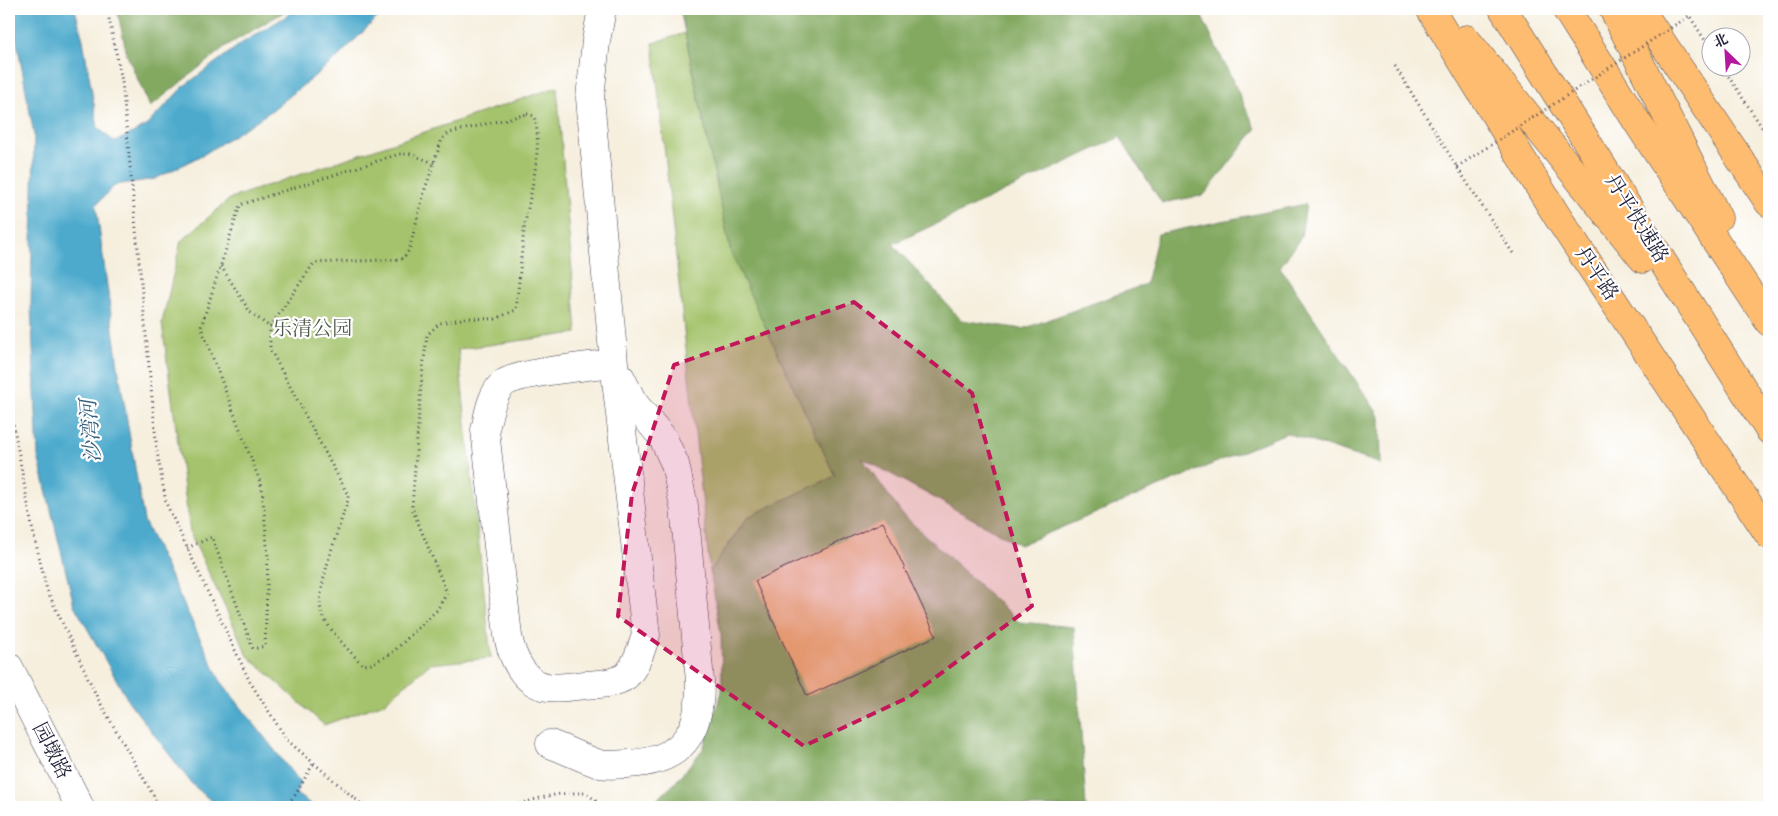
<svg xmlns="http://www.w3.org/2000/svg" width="1778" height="816" font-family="'IM FELL English','Noto Serif SC',serif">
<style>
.green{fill:#a4c36c;stroke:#637254}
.forest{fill:#83a960;stroke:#52664e}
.water{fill:#4daacc;stroke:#386684}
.building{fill:#ecb875}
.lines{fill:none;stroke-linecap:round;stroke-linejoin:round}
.minor-casing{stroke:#424153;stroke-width:29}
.highway-casing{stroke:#424153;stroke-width:29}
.path{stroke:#424153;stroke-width:3;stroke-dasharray:1 4;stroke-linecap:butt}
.minor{stroke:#fff;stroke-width:28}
.highway{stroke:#fdbc6f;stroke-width:28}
.path-bridge{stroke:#424153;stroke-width:3;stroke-dasharray:1 4;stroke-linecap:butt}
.marked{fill:#c2185b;fill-opacity:0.2;stroke:#c2185b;stroke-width:4;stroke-dasharray:10 6;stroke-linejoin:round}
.labels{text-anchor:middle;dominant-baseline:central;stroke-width:4.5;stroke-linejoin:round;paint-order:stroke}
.street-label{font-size:20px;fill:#22223b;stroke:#fff}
.park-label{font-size:20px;fill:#505a4c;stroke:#fff}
.water-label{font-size:21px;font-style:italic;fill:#355f7c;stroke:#fff}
</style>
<rect width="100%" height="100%" fill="#fff"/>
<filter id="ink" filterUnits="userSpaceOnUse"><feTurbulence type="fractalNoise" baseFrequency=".02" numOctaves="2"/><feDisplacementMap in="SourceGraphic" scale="10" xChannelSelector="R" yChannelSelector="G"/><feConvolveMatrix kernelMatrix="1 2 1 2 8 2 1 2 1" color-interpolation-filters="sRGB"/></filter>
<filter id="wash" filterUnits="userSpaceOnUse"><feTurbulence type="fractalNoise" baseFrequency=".0096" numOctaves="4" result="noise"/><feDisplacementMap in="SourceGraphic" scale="20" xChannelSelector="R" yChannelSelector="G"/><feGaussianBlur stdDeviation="1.12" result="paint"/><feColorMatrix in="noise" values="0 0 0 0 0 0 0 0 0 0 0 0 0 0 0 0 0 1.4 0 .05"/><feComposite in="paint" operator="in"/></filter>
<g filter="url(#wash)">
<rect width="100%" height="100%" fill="#f6efde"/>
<g class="green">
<polygon points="685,33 731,253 835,476 748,517 710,571 653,43"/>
<polygon points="557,87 577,333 458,349 491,658 430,664 384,703 324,725 248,656 190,533 162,323 181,241 231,198"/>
</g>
<g class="forest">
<polygon points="117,9 289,9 226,46 150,107 127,55"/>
<polygon points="680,9 1198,9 1256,129 1204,195 1162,203 1120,137 893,244 961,320 1023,329 1146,284 1158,234 1306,204 1301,237 1280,267 1380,417 1381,464 1286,433 1020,545 862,458 902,514 1019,622 1074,627 1086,807 649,807 674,784 703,749 722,691 721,634 710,571 748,517 835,476 731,253"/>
</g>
<polygon class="water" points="11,9 75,9 83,40 98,128 115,142 146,126 184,86 242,43 298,9 386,9 337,58 271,111 206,153 155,179 115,185 96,205 119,373 144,521 220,680 300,783 296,794 315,807 218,807 192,784 129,702 74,605 38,456 31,306 34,135"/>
<g id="blocks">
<polygon class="building" points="883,522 936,636 807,696 755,581"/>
</g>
</g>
<g filter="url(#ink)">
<use href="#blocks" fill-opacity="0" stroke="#424153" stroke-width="1"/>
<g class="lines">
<g class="minor-casing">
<g id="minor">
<path d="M602,9l-6,32 -6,57 24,265c-21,3 -97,9 -111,21 -12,10 -15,32 -18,46l23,206c4,21 15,47 39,51 12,2 26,-1 38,-2 13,-1 30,-1 41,-9 10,-9 16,-29 20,-41l-32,-272"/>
<polyline points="9,667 80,807"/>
<path d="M550,744c17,6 33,15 50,20 8,2 19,0 27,0 55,-2 74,-31 73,-83l-16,-175 -9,-42 -12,-26 -30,-36 -12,-24"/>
</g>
</g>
<g class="highway-casing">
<g id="highway">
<polyline points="1430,9 1557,216 1769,535"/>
<polyline points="1503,9 1769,430"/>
<polyline points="1566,9 1637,122 1769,322"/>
<polyline points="1613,9 1718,218"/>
<polyline points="1640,9 1769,203"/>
<polyline points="1466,39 1643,259"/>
</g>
</g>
<g class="path">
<polyline points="107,9 122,81 157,451 166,503 250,682 287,740 361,804 367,807"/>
<polyline points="1685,9 1710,48"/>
<polyline points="1395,66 1457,167 1514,255"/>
<polyline points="1723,68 1769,138"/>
<path d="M527,114l7,2c10,32 -5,81 -10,114 -3,27 -5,53 -8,80l-21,9 -28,-1 -27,5 -13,12 -6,50 -9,123 35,85 -10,17 -45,43 -21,11 -8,1c-10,-10 -40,-41 -42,-54 -5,-23 19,-86 27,-111v-5l-78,-146v-22l44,-64 89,-4 6,-9 16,-61 17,-50 7,-6z"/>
<polyline points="221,266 250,312 270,327"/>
<polyline points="9,400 32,527 47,590 98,699 160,807"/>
<polyline points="187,548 212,537 253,649 265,646 268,557 262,487 201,327 240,205 399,154 410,154 434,163"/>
<polyline points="285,807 296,794 313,764"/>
<path d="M510,807c29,-9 46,-15 77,-14l15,14"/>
</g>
<use href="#minor" class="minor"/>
<use href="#highway" class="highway"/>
<polyline class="path-bridge" points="1457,167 1689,16"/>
</g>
</g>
<path class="marked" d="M854,302l118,91 60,213 -123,91 -105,49 -186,-130 14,-122 42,-129z"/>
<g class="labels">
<g class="street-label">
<text transform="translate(1636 219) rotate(58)">丹平快速路</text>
<text transform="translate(1596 274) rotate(56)">丹平路</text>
<text transform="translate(51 751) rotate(63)">园墩路</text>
</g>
<g class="park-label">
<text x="312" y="329">乐清公园</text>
</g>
<g class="water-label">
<text transform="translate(92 431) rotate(-95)">沙湾河</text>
</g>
</g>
<rect width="1778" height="816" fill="none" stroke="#fff" stroke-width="30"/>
<g transform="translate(1726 52) rotate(335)"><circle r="24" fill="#ffffff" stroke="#a7a7b1"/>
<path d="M0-4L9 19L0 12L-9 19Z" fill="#b5179e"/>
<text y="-8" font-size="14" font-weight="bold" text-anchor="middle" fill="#22223b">北</text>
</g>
</svg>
